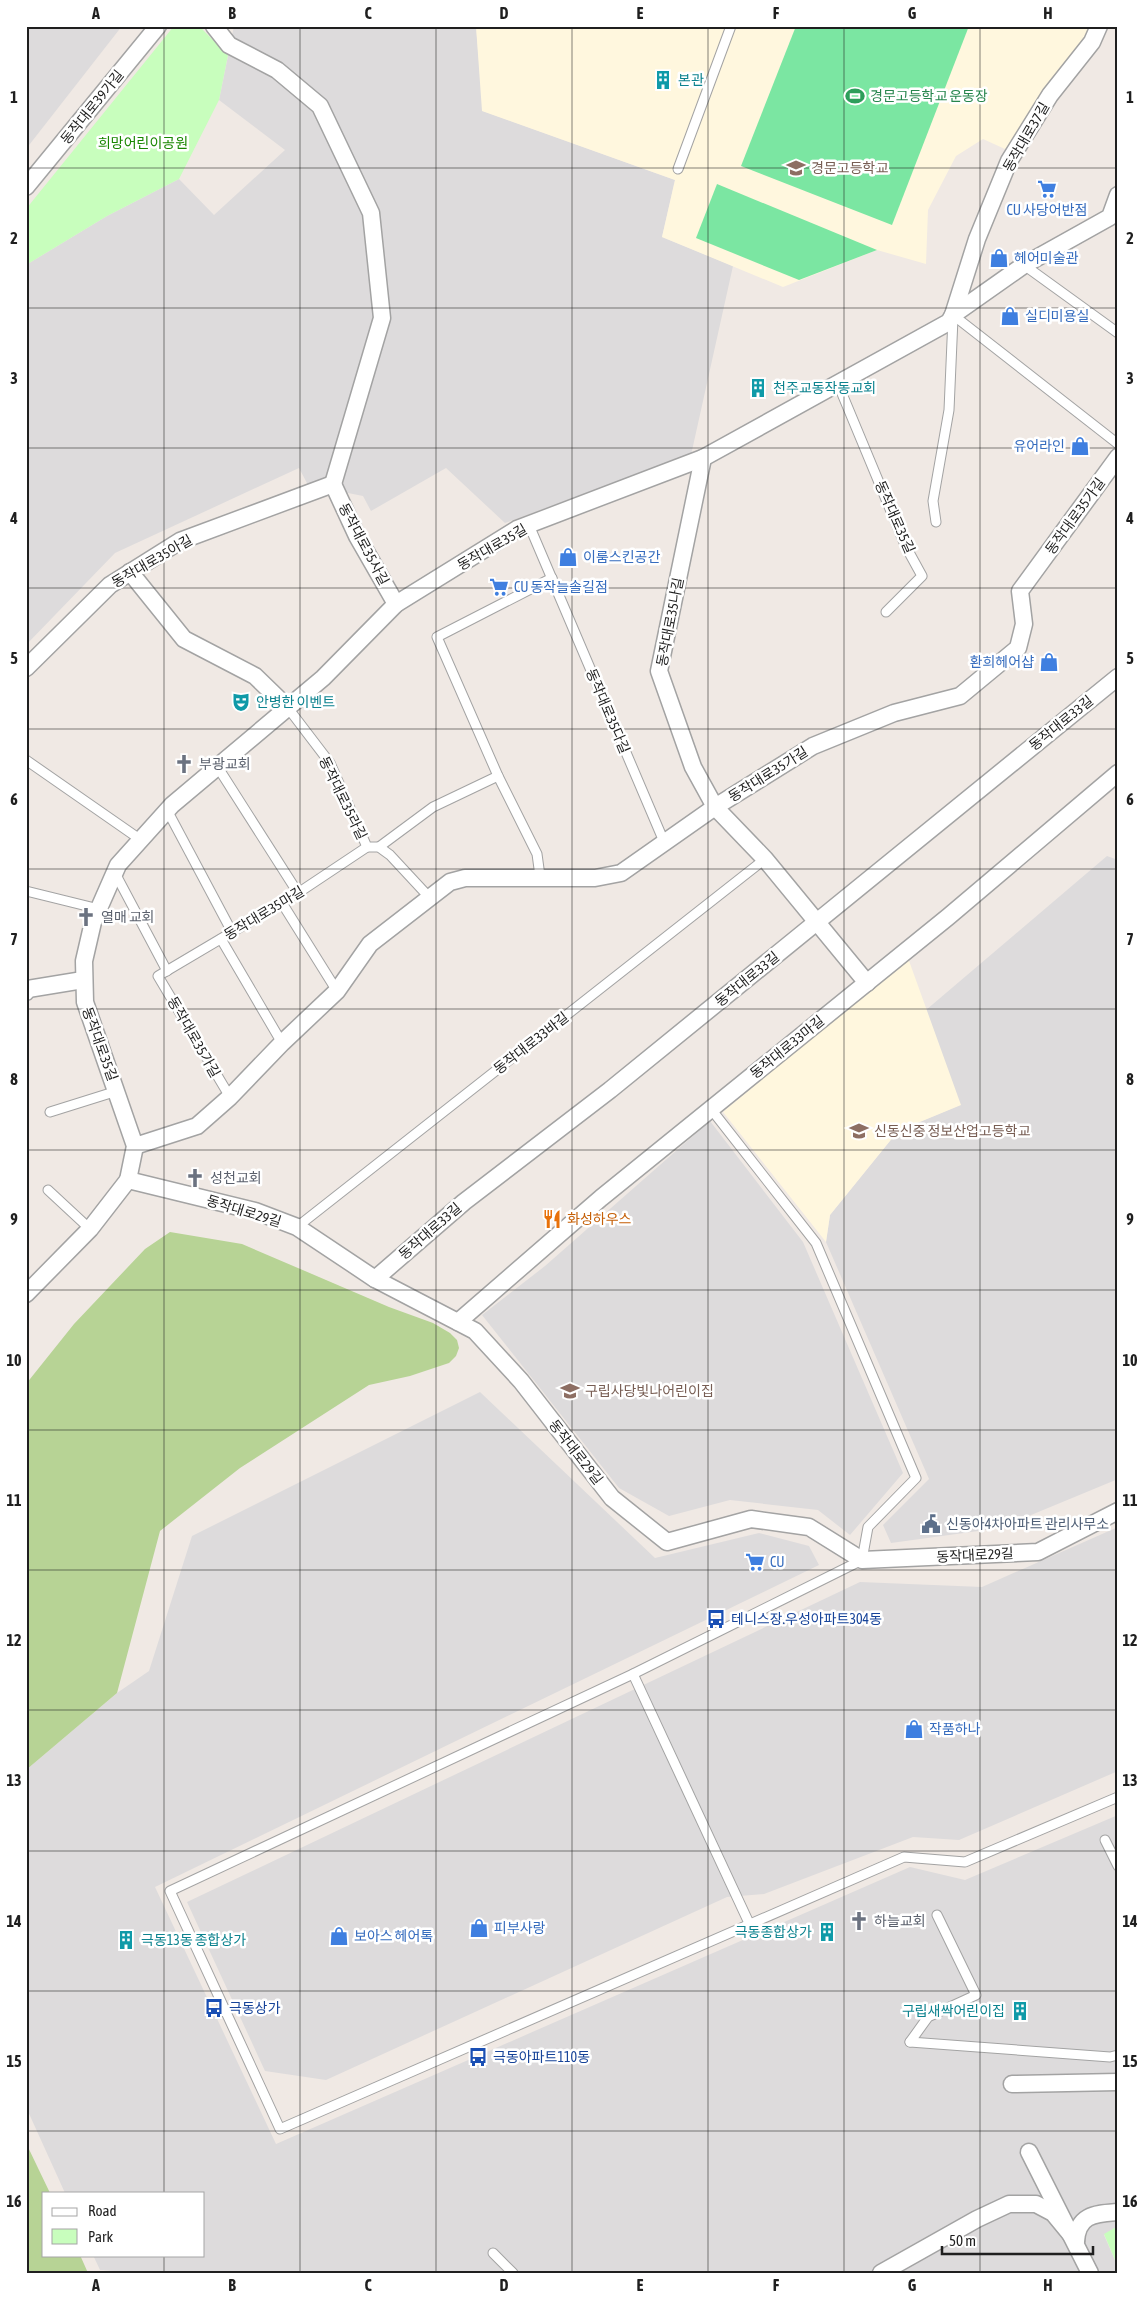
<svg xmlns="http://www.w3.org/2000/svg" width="1144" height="2299" font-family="'Asap Condensed','Noto Sans KR',sans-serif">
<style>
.residential{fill:#dddbdc}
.education{fill:#fff7de}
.forest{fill:#b7d395}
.park{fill:#c8febd}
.pitch{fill:#7be6a2}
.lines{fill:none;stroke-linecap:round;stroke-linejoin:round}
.service-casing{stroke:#a3a3a3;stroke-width:11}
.minor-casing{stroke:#a3a3a3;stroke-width:19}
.service{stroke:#fff;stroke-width:9}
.minor{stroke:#fff;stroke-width:16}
.grid{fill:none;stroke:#1f1f1f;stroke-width:1;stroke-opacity:0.55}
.labels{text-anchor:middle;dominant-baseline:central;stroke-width:5;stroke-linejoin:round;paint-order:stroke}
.culture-label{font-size:14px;fill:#0d838f;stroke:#fff;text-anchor:start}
.leisure-label{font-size:14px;fill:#27864d;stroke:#fff;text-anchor:start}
.street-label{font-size:14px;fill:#1f1f1f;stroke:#fff}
.park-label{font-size:14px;fill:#198702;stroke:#fff}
.education-label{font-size:14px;fill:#785e54;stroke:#fff;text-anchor:start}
.shop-label{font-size:14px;fill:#366cbe;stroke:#fff;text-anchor:start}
.worship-label{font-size:14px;fill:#5b616d;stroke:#fff;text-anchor:start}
.food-label{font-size:14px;fill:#c56008;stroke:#fff;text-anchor:start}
.service-label{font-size:14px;fill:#4e5e75;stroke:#fff;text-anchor:start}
.transit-label{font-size:14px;fill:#164399;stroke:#fff;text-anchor:start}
.neatline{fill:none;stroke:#1f1f1f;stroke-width:2}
.grid-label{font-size:16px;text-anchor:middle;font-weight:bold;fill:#1f1f1f}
</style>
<rect width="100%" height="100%" fill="#f0e9e4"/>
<g class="residential">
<polygon points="26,26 122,26 26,149"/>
<polygon points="234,26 476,26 483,111 675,180 662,237 733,266 691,455 505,523 446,468 371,511 363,496 308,485 299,468 115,553 26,645 26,265 107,216 179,179 214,215 285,150 219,100"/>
<polygon points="1107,856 1118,860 1118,1479 1000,1528 891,1543 883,1525 929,1479 826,1242 830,1215 898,1131 960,1105 926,1010"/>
<polygon points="710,1121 803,1242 903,1473 850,1535 818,1510 730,1500 669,1516 619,1488 482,1315 545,1266"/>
<polygon points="480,1392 655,1558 759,1533 809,1546 819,1565 155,1887 276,2144 910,1867 965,1880 1118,1815 1118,2226 1104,2235 1118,2267 1118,2273 140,2273 100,2270 93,2255 204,2255 204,2193 65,2193 26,2107 26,1770 117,1693 149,1671 192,1536"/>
<polygon points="1118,1527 1118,1771 959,1840 913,1837 764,1894 727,1897 326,2080 265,2071 187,1902 860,1582 982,1587"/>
</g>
<g class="education">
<polygon points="476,26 1095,26 1005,149 983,139 956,156 928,210 926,264 877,250 783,287 662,237 675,180 482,111"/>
<polygon points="908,958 961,1105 898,1131 830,1215 826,1242 723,1112"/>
</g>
<g class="forest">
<polygon points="170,1232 242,1244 389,1307 433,1323 450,1333 457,1340 459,1348 456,1356 449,1363 410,1376 369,1385 240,1468 160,1531 117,1693 26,1770 26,1384 74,1324 145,1249"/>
<polygon points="26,2143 50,2193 44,2193 44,2255 80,2255 88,2273 26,2273"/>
</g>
<g class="park">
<polygon points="174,26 199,26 228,55 219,100 179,179 107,216 26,265 26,209"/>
<polygon points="1118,2226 1118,2267 1104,2234"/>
</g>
<g class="pitch">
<polygon points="796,26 969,26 892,225 741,166"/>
<polygon points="717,184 877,250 799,280 696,238"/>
</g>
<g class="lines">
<g class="service-casing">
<g id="service">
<polyline points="678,169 731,26"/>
<polyline points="1024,265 1118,333"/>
<polyline points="953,315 1118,444"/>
<polyline points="838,384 905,545 922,576 886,612"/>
<polyline points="936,522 933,501 949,410 953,318"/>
<polyline points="529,525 665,844"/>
<polyline points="288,708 330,763 367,847 379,847 390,855 429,897"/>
<polyline points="26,760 141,840"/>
<polyline points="217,766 298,893"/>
<polyline points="167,810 232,932"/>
<polyline points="379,847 433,807 498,776"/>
<polyline points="115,873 167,971"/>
<polyline points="540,876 537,854 498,776 437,637 552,578"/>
<polyline points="26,891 99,909"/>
<polyline points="282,903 337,991"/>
<polyline points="221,939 282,1043"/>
<polyline points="230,1097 158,976 298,893 367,847"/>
<polyline points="711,1109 816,1243 916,1478 868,1527 862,1560 633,1674 170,1891 280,2129 904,1857 965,1862 1118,1797"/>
<polyline points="50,1112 117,1091"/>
<polyline points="48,1190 90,1229"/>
<polyline points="297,1227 765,859"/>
<polyline points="633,1674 749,1923"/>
<polyline points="1105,1840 1118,1866"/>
<polyline points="910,2042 1110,2057 1118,2055"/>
<polyline points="910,2042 928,2017 976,1995 937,1915"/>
<polyline points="493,2253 513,2273"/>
</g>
</g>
<g class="minor-casing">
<g id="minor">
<polyline points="214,26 229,45 277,70 320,106 371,213 382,318 333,484"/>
<polyline points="26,187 158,26"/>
<polyline points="953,315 977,239 1009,161 1050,95 1092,42 1099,26"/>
<polyline points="703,458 659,671 693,767 715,807 765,859 867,983"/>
<polyline points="333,484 357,536 396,604"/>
<polyline points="130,572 184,639 255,676 288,708"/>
<polyline points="26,668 110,585 180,541 333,484"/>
<polyline points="26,992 28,989 83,980"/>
<polyline points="135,1146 197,1126 230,1097 282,1043 337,991 370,944 450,882 465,878 595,878 621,873 715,807 813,746 894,713 960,696 1018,648 1024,624 1020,591 1118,457"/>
<polyline points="128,1180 135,1146 85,1002 84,961 93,922 118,865 172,805 323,678 396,604 517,529 703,458 949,322 953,315 1024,265 1110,217 1118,195"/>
<polyline points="375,1279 464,1202 610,1090 1118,677"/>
<polyline points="26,1294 90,1229 128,1180 255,1211 297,1227 375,1279 475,1331 521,1381 612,1498 667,1542 751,1519 809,1527 862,1560 1038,1552 1118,1511"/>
<polyline points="458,1322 601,1198 948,917 1118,773"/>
<polyline points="1012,2084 1118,2082"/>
<polyline points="1029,2152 1090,2273"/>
<path d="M1076,2241c2,-27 19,-27 42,-29"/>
<polyline points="881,2273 977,2219 1009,2204 1036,2204 1053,2213 1076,2241"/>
</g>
</g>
<use href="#service" class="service"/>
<use href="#minor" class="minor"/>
</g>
<path class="grid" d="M164,26v2167M300,26v2247M436,26v2247M572,26v2247M708,26v2247M844,26v2247M980,26v2247M26,168h1092M26,308h1092M26,448h1092M26,588h1092M26,729h1092M26,869h1092M26,1009h1092M26,1150h1092M26,1290h1092M26,1430h1092M26,1570h1092M26,1710h1092M26,1851h1092M26,1991h1092M26,2131h1092M164,2255v18"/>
<defs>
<g id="building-bare" transform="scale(1.5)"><path d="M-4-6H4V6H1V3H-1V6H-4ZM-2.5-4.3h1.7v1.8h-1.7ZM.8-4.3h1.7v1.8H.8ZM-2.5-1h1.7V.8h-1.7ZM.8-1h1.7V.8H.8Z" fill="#0f9aa8" stroke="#fff" stroke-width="2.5" paint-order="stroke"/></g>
<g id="stadium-bare" transform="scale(1.5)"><path d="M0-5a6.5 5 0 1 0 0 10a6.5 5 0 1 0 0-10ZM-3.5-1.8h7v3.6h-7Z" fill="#2e9e5b" stroke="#fff" stroke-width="2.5" paint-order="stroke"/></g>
<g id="school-bare" transform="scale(1.5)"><path d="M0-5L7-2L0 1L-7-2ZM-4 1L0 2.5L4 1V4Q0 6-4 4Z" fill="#8d6e63" stroke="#fff" stroke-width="2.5" paint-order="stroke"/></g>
<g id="supermarket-bare" transform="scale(1.5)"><path d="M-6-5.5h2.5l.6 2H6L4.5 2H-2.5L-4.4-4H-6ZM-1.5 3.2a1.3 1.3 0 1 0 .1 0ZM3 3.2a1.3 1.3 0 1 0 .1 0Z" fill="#3f7fe0" stroke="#fff" stroke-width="2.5" paint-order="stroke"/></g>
<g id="shop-bare" transform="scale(1.5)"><path d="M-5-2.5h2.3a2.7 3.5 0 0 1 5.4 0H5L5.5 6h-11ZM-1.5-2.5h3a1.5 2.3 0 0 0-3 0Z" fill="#3f7fe0" stroke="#fff" stroke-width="2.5" paint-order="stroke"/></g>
<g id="theatre-bare" transform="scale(1.5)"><path d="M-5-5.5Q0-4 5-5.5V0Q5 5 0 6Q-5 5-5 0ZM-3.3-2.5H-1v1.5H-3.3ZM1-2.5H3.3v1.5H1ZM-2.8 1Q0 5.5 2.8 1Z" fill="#0f9aa8" stroke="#fff" stroke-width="2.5" paint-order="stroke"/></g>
<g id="church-bare" transform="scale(1.5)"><path d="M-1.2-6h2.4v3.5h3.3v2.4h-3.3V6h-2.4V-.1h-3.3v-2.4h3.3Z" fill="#6b7280" stroke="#fff" stroke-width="2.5" paint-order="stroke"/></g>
<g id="restaurant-bare" transform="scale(1.5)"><path d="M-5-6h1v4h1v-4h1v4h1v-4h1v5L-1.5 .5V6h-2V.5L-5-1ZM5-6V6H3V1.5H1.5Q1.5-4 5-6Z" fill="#e8710a" stroke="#fff" stroke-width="2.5" paint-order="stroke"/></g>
<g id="civic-bare" transform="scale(1.5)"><path d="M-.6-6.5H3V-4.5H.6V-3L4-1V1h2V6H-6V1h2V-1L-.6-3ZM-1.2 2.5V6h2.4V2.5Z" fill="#5c6f8a" stroke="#fff" stroke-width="2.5" paint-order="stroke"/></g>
<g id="bus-bare" transform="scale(1.5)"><path d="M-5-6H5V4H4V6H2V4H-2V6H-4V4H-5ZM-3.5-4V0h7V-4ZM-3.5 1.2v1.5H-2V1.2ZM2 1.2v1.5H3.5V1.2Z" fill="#1a4fb4" stroke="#fff" stroke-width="2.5" paint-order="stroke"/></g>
</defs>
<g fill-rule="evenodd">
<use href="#building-bare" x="663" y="80"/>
<use href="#stadium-bare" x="855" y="96"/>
<use href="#school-bare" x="796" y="168"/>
<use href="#supermarket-bare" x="1047" y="189"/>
<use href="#shop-bare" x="999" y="258"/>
<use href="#shop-bare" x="1010" y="316"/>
<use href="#building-bare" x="758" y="388"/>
<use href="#shop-bare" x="1080" y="446"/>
<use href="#shop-bare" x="568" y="557"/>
<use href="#supermarket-bare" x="499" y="587"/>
<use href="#shop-bare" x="1049" y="662"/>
<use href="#theatre-bare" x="241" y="702"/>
<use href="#church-bare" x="184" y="764"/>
<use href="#church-bare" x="86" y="917"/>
<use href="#school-bare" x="859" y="1131"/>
<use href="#church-bare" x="195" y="1178"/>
<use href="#restaurant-bare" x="552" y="1219"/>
<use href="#school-bare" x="570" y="1391"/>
<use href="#civic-bare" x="931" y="1524"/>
<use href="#supermarket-bare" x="755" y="1562"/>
<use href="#bus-bare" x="716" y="1619"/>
<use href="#shop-bare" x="914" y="1729"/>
<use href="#church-bare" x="859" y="1921"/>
<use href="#shop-bare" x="479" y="1928"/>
<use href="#building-bare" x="827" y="1932"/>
<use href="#shop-bare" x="339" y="1936"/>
<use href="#building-bare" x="126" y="1940"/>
<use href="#bus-bare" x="214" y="2008"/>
<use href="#building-bare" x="1020" y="2011"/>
<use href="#bus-bare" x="478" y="2057"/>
</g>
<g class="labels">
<g class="culture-label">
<text x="678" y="80">본관</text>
<text x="773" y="388">천주교동작동교회</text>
<text x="256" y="702">안병한 이벤트</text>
<text x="812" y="1932" text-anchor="end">극동종합상가</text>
<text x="141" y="1940">극동13동 종합상가</text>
<text x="1005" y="2011" text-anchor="end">구립새싹어린이집</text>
</g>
<g class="leisure-label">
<text x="870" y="96">경문고등학교 운동장</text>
</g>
<g class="street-label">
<text transform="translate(92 107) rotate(-51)">동작대로39가길</text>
<text transform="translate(1026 137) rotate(-60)">동작대로37길</text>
<text transform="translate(1075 516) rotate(-54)">동작대로35가길</text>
<text transform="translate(895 517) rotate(66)">동작대로35길</text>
<text transform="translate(364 544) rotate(62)">동작대로35사길</text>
<text transform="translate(492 547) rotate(-30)">동작대로35길</text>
<text transform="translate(152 561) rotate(-30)">동작대로35아길</text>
<text transform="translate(670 622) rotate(-79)">동작대로35나길</text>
<text transform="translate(608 711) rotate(67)">동작대로35다길</text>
<text transform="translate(1061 723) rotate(-39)">동작대로33길</text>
<text transform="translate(768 774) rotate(-32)">동작대로35가길</text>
<text transform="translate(343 798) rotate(64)">동작대로35라길</text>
<text transform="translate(264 913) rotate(-31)">동작대로35마길</text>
<text transform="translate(747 979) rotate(-39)">동작대로33길</text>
<text transform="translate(194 1037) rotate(60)">동작대로35가길</text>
<text transform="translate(531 1043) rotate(-38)">동작대로33바길</text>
<text transform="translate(100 1044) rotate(70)">동작대로35길</text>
<text transform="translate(787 1047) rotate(-39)">동작대로33마길</text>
<text transform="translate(244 1211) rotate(17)">동작대로29길</text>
<text transform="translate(430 1231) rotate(-41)">동작대로33길</text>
<text transform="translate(576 1452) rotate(52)">동작대로29길</text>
<text transform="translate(975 1555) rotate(-3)">동작대로29길</text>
</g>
<g class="park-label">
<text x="143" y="143">희망어린이공원</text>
</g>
<g class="education-label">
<text x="811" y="168">경문고등학교</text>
<text x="874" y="1131">신동신중 정보산업고등학교</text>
<text x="585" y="1391">구립사당빛나어린이집</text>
</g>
<g class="shop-label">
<text x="1047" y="210" text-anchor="middle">CU 사당어반점</text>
<text x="1014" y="258">헤어미술관</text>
<text x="1025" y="316">실디미용실</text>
<text x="1065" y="446" text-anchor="end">유어라인</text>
<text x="583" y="557">이룸스킨공간</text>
<text x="514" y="587">CU 동작늘솔길점</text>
<text x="1034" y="662" text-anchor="end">환희헤어샵</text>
<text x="770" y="1562">CU</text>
<text x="929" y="1729">작품하나</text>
<text x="494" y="1928">피부사랑</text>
<text x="354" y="1936">보아스 헤어톡</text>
</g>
<g class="worship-label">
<text x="199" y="764">부광교회</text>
<text x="101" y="917">열매 교회</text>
<text x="210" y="1178">성천교회</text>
<text x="874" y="1921">하늘교회</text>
</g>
<g class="food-label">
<text x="567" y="1219">화성하우스</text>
</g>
<g class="service-label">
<text x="946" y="1524">신동아4차아파트 관리사무소</text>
</g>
<g class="transit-label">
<text x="731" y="1619">테니스장.우성아파트304동</text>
<text x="229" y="2008">극동상가</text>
<text x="493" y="2057">극동아파트110동</text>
</g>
</g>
<rect width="1144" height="2299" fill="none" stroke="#ffffff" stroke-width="55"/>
<rect x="42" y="2192" width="162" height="65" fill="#ffffff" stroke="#a5a5a5"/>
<rect x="52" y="2208" width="25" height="8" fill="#ffffff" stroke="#a5a5a5"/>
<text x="88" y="2216" font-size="15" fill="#1f1f1f">Road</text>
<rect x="52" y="2229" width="25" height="15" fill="#c8febd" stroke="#a5a5a5"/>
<text x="88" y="2242" font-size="15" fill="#1f1f1f">Park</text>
<path d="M942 2246v8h151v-8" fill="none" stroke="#1f1f1f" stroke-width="2.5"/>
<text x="949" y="2246" font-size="15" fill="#1f1f1f" stroke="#ffffff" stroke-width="4" paint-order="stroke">50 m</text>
<rect x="28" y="28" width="1088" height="2244" class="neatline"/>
<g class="grid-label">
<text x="96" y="19">A</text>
<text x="232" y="19">B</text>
<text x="368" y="19">C</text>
<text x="504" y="19">D</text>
<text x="640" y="19">E</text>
<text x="776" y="19">F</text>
<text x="912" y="19">G</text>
<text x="1048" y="19">H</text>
<text x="14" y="103">1</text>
<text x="1130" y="103">1</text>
<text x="14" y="244">2</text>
<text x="1130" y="244">2</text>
<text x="14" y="384">3</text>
<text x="1130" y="384">3</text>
<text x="14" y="524">4</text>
<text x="1130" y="524">4</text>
<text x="14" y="664">5</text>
<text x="1130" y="664">5</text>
<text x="14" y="805">6</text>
<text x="1130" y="805">6</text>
<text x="14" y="945">7</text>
<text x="1130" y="945">7</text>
<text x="14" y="1085">8</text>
<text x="1130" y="1085">8</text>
<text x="14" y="1225">9</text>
<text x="1130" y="1225">9</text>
<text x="14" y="1366">10</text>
<text x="1130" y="1366">10</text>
<text x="14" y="1506">11</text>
<text x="1130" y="1506">11</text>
<text x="14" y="1646">12</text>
<text x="1130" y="1646">12</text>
<text x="14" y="1786">13</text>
<text x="1130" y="1786">13</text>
<text x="14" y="1927">14</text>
<text x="1130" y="1927">14</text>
<text x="14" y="2067">15</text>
<text x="1130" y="2067">15</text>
<text x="14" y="2207">16</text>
<text x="1130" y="2207">16</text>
<text x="96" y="2291">A</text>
<text x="232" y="2291">B</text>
<text x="368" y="2291">C</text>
<text x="504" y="2291">D</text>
<text x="640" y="2291">E</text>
<text x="776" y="2291">F</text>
<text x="912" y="2291">G</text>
<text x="1048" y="2291">H</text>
</g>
</svg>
